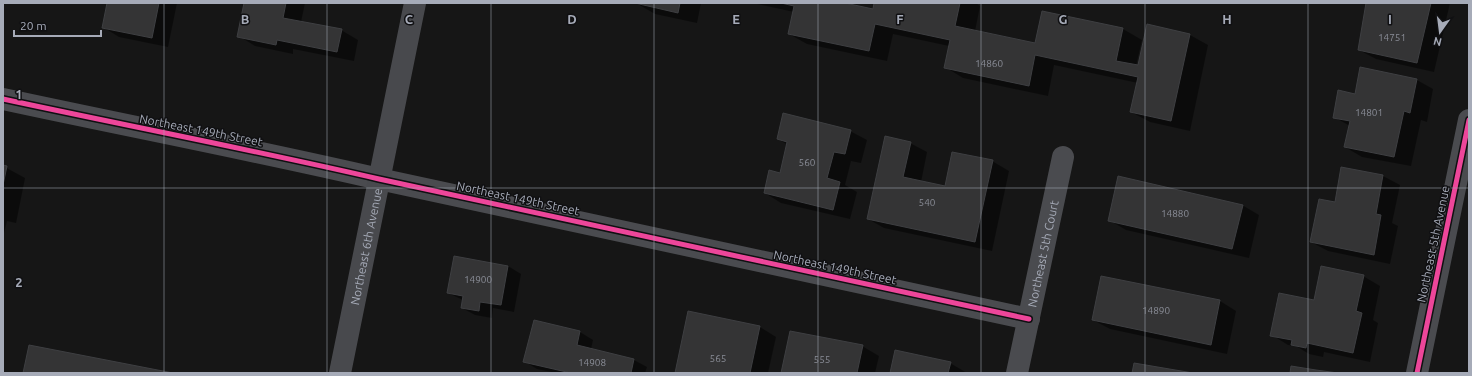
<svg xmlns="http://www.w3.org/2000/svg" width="1472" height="376" font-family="Ubuntu,sans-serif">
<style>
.shadow{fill:#0007}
.building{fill:#343435;stroke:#3e3f42}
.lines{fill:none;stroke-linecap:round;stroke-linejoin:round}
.minor{stroke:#4a4b4f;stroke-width:22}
.tertiary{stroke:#4a4b4f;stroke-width:22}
.secondary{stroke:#48494d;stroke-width:22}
.cycleway-casing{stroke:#101012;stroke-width:8}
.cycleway{stroke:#ed469a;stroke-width:5}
.grid{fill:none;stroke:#a6abb8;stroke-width:1;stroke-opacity:0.55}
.labels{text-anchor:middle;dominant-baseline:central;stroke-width:3;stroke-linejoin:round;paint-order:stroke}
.number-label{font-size:10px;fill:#8a8d97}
.street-label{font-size:12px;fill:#a6abb8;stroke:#101012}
.grid-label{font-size:13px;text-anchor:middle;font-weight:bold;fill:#a6abb8;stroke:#101012;stroke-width:3;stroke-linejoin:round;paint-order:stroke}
</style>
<rect width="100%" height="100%" fill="#161616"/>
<g class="shadow">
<polygon points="108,3 177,3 168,47 119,37 103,27"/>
<polygon points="245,3 305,3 301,22 341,30 358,40 354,61 293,49 293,54 255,46 239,36"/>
<polygon points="636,3 701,3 697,23 655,14"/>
<polygon points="753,3 841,3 874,10 875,3 976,3 980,6 975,31 1035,44 1043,12 1123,29 1142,40 1136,66 1139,66 1190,35 1208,45 1190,131 1150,122 1131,112 1138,83 1054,65 1048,96 963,78 945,67 949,46 893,34 887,61 807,44 789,34 794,12"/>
<polygon points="1367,3 1450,3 1434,72 1376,59 1359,50"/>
<polygon points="1417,80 1433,89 1427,122 1421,120 1411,166 1362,157 1345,147 1350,126 1334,117 1356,95"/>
<polygon points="850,131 867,140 861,163 851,161 845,185 857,192 850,219 781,203 765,193 781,174 788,145 778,139"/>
<polygon points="910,143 927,152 921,182 946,187 992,161 1009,171 992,251 884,228 868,219"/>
<polygon points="3,166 25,178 16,223 7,221 3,237"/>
<polygon points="1342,168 1383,176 1400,185 1392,223 1398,226 1390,264 1328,251 1311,242 1335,203"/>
<polygon points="1242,205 1259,215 1249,258 1126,230 1109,220"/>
<polygon points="508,266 521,274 514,312 493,308 492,318 475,315 462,308 463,300 448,293"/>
<polygon points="1363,276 1380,286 1373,320 1378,323 1370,362 1324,352 1323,357 1309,354 1296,346 1288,345 1272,335 1315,301"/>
<polygon points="1102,277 1220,301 1236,311 1227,354 1110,329 1093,320"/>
<polygon points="534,321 580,332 593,340 591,349 634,360 647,367 645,373 556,373 537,369 524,361"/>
<polygon points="760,327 776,337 768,373 676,373"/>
<polygon points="862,346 879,356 875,373 782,373"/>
<polygon points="950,363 967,373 891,373"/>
</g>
<g class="building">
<polygon points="107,3 159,3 152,38 102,28"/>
<polygon points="244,3 286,3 283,18 342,29 337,52 277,40 276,45 237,37"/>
<polygon points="635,3 680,3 678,13"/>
<polygon points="781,3 845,3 873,9 874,3 960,3 955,26 1035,43 1042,11 1123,28 1116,61 1138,65 1147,24 1190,34 1171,121 1130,112 1138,77 1035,55 1029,86 944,68 950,40 875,24 869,51 788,34 794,6"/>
<polygon points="1366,3 1431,3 1417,63 1358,50"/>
<polygon points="1360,67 1417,79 1410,113 1404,111 1394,157 1344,147 1350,121 1333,118 1338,90 1355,94"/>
<polygon points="783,113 851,130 845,154 834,152 827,178 840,182 833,210 764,193 769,170 780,173 787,142 777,139"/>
<polygon points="885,136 911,142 903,177 945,186 952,152 993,160 975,242 867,219"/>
<polygon points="3,165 7,166 3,185"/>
<polygon points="1341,167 1383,175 1376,214 1381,215 1374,255 1310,242 1319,199 1335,202"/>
<polygon points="1118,176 1243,205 1232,249 1108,221"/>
<polygon points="454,256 508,266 501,305 480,302 479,311 461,308 463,296 447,293"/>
<polygon points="1321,266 1364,275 1356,311 1362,313 1353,353 1307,343 1306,348 1291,345 1292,340 1270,336 1279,293 1314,300"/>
<polygon points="1101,276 1220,300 1211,345 1092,320"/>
<polygon points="688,311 760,326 750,373 675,373"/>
<polygon points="534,320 580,331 577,345 634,359 631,373 571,373 523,362"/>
<polygon points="790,331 863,345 857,373 781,373"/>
<polygon points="29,345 173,373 23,373"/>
<polygon points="895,350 951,362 948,373 890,373"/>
<polygon points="1134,363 1193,373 1132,373"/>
<polygon points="1291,366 1316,370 1338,373 1290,373"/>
</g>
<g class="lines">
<g class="minor">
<polyline points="379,179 1029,319"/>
<path id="s1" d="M1017,373l46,-216"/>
<polyline points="1417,373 1469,120"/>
</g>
<path class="tertiary" d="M3,99c125,27 251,51 376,80"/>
<path class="secondary" id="s2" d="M340,373l75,-370"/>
<g class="cycleway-casing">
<g id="cycleway">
<path d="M3,99c125,27 251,51 376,80l650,140"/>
<polyline points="1417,373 1469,120"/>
</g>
</g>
<use href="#cycleway" class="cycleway"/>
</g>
<path class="grid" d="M164,3v370M327,3v370M491,3v370M654,3v370M818,3v370M981,3v370M1145,3v370M1308,3v370M3,188h1466"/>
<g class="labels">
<g class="number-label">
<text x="1392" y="37">14751</text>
<text x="989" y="63">14860</text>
<text x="1369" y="112">14801</text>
<text x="807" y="162">560</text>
<text x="927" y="202">540</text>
<text x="1175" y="213">14880</text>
<text x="478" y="279">14900</text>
<text x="1156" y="310">14890</text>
<text x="718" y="358">565</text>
<text x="822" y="359">555</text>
<text x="592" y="362">14908</text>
</g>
<g class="street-label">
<text transform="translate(201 130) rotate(11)">Northeast 149th Street</text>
<text transform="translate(518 198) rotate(12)">Northeast 149th Street</text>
<text transform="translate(1433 244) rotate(-78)">Northeast 5th Avenue</text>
<text stroke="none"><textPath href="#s2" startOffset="129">Northeast 6th Avenue</textPath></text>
<text stroke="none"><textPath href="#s1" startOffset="122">Northeast 5th Court</textPath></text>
<text transform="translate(835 267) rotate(12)">Northeast 149th Street</text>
</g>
</g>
<g class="grid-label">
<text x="245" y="24">B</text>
<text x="409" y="24">C</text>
<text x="572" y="24">D</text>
<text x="736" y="24">E</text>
<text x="900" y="24">F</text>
<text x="1063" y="24">G</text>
<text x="1227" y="24">H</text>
<text x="1390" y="24">I</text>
<text x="19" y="99">1</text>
<text x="19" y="287">2</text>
</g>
<rect width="1472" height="376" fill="none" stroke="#a6abb8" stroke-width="8"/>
<g transform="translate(1440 32) rotate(194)" stroke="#101012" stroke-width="3" paint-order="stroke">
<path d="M0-3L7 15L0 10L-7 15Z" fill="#a6abb8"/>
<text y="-6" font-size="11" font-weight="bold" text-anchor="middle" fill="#a6abb8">N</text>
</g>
<path d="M14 30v6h87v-6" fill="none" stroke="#a6abb8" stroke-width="2"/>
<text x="20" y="30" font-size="12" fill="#a6abb8" stroke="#101012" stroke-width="3" paint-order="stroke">20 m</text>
</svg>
